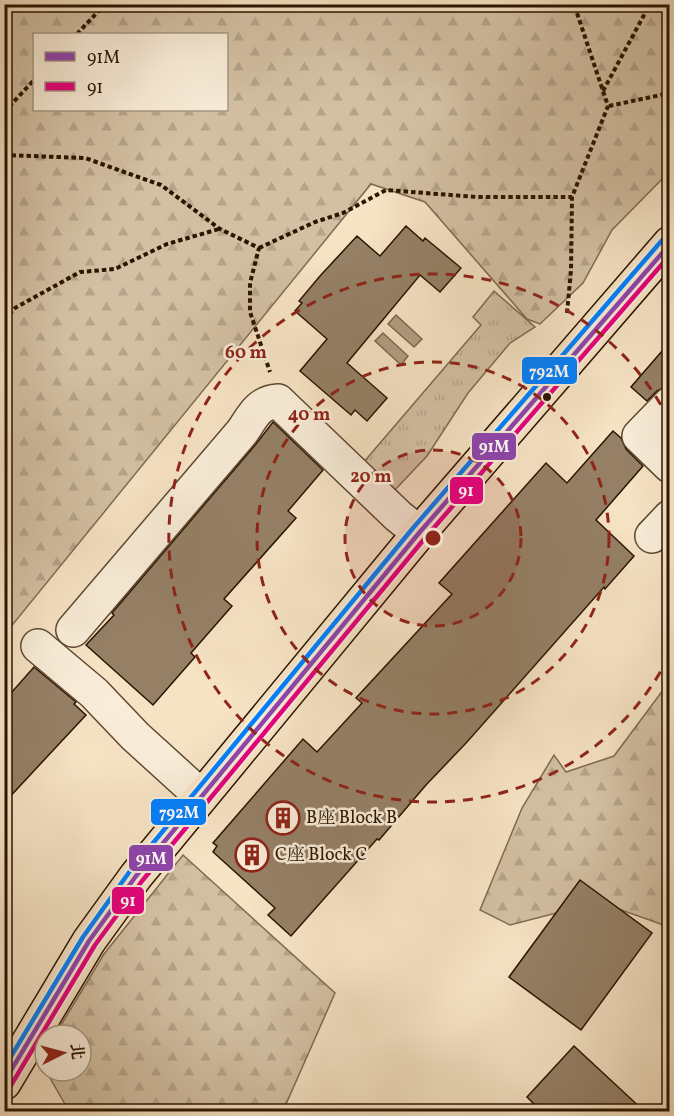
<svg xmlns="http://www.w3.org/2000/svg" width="674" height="1116" font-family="Vollkorn,'Noto Serif TC',serif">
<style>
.grass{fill:url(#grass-tufts);stroke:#7f6a52;stroke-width:1.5}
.forest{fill:url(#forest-firs);stroke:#7f6a52;stroke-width:1.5;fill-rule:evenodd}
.water{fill:#b19d81;stroke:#7b664d;stroke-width:1.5}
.building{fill:#958066;stroke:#2b1400;stroke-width:1.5}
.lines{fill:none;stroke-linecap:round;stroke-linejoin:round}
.minor-casing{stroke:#5e4831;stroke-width:36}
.major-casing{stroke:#2b1400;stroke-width:36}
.path{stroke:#2b1400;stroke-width:4;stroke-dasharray:4.5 3;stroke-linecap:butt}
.minor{stroke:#f9edd9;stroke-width:33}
.major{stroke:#f6e3c4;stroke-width:33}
.bus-1-casing{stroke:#f9edd9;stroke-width:9}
.bus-2-casing{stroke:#f9edd9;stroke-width:9}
.bus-3-casing{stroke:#f9edd9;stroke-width:9}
.bus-1{stroke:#8e44ad;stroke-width:4.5}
.bus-2{stroke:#e5007d;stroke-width:4.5}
.bus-3{stroke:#0080ff;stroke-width:4.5}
.ring{fill:none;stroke:#8f2418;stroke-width:3;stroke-dasharray:10 8}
.bus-dot{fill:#2b1400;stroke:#f9edd9;stroke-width:2}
.labels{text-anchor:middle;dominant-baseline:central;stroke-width:5;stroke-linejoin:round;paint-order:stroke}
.poi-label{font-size:18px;fill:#2b1400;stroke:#f9edd9;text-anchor:start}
.centre{fill:#8f2418;stroke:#f9edd9;stroke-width:3}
.ring-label{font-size:18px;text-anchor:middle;font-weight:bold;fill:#8f2418;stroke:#f9edd9;stroke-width:5;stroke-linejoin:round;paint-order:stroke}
.line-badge{stroke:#f9edd9;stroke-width:2}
.badge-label{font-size:16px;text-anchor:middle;font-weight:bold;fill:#fff}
</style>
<defs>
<pattern id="grass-tufts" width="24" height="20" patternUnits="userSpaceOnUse" patternTransform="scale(1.5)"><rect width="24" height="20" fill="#d3c0a3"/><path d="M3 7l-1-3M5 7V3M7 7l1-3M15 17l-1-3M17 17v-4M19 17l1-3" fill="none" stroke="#b5a48b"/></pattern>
<pattern id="forest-firs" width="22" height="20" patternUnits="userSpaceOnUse" patternTransform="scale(1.5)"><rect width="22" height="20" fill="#d3c0a3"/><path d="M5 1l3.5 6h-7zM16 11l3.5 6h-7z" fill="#b5a48b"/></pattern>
</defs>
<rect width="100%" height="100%" fill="#f6e3c4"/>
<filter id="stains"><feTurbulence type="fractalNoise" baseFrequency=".00333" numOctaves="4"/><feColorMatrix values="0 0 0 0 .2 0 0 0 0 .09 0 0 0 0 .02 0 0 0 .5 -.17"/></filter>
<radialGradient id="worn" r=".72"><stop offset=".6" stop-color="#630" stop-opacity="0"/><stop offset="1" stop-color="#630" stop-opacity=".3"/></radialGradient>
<polygon class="grass" points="494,291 535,327 510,343 468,393 427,456 393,492 363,463 481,325 473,317"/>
<g class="forest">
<path d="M5,4l664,1v167l-57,58 -29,53 -43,41 -13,-5 -102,-117 -54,-18 -366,450zM34,34h192v76h-192z"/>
<polygon points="669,682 669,927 599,902 510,925 480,910 522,808 554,755 566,772 614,756"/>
<polygon points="183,855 335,993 283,1111 75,1111 66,1106 46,1071 81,1071 81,1035 55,1035 104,954"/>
</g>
<g class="water">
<polygon points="396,315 422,339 414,347 388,324"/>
<polygon points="383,333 408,356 401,365 375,341"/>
</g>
<g class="building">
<polygon points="406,226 423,241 425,238 461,268 440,292 420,275 347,363 387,398 367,421 355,410 351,415 300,371 327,339 295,311 302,303 299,301 320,276 357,236 380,256"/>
<polygon points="669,343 669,386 657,391 647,401 631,387"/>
<polygon points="273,422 323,470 288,511 296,518 224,599 232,606 191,653 195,657 153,705 86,645 114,615 112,613 256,444"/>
<polygon points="613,431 621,438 626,449 643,466 596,520 634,556 605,589 604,587 467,742 426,785 379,840 377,839 291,936 268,915 275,908 213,852 217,846 213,843 303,739 317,752 362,703 356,698 452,594 439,583 546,463 567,483"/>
<polygon points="34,667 76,702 74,704 86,715 4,803 4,701"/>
<polygon points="580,880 652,933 581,1030 509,977"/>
<polygon points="574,1046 645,1112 542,1112 527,1097"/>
</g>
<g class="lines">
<g class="minor-casing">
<g id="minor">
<polyline points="670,404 639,436 670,466"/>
<polyline points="652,536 670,517"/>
<path d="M73,630l169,-198c10,-14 16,-30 36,-31l120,115 21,17"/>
<polyline points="38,646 94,693 135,736 201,796"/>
</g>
</g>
<g class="major-casing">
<polyline id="major" points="4,1083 89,941 136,876 419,533 670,243"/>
</g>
<g class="path">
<polyline points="77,34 105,4"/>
<polyline points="603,91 650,4"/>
<polyline points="609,106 670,93"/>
<polyline points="4,112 34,80"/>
<polyline points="4,155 85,158 161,185 220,229 259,248 250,283 250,312 270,372"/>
<polyline points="259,248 315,222 343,213 386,190 477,197 572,197"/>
<polyline points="567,313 571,270 572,197 608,106 574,4"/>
<polyline points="4,320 15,308 80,272 115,269 167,244 219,229"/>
</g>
<use href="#minor" class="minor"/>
<use href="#major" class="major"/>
<g class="bus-1-casing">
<polyline id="bus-1" points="4,1082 89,941 136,876 419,533 670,244"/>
</g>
<g class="bus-2-casing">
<polyline id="bus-2" points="10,1087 95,945 142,881 425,538 670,255"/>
</g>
<g class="bus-3-casing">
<polyline id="bus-3" points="4,1068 83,937 130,871 413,528 664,238"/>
</g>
<use href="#bus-1" class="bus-1"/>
<use href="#bus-2" class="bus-2"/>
<use href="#bus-3" class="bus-3"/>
</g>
<circle cx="433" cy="538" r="88" fill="#8f2418" fill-opacity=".12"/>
<g class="ring">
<circle cx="433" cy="538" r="88"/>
<circle cx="433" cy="538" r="176"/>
<path d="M669 656A264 264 0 1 1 669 420"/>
</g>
<defs>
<g id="building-ring" transform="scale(1.725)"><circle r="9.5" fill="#f9edd9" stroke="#8f2418" stroke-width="1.5"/><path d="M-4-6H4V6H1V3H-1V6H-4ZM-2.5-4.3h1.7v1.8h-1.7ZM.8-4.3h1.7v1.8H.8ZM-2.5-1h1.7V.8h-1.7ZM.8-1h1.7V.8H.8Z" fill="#8f2418"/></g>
</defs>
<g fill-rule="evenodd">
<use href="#building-ring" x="283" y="818"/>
<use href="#building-ring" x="252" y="855"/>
</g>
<circle class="bus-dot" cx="547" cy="397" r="5"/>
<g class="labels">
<g class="poi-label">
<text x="306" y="818">B座 Block B</text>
<text x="275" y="855">C座 Block C</text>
</g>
</g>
<circle cx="433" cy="538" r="9" class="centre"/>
<g class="ring-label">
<text x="246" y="358">60 m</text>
<text x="309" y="420">40 m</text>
<text x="371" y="482">20 m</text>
</g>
<g class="line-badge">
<rect x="521" y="356" width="57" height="29" rx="6" fill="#0080ff"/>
<rect x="471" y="432" width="46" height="29" rx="6" fill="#8e44ad"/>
<rect x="449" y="476" width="35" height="29" rx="6" fill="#e5007d"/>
<rect x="150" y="798" width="57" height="28" rx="6" fill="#0080ff"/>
<rect x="128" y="844" width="46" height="28" rx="6" fill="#8e44ad"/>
<rect x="111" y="886" width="34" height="29" rx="6" fill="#e5007d"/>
</g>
<g class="badge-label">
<text x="549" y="377">792M</text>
<text x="494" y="452">91M</text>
<text x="466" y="496">91</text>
<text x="179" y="818">792M</text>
<text x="151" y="864">91M</text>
<text x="128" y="906">91</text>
</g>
<rect width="674" height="1116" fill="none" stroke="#f6e3c4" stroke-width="24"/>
<rect x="6" y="6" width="662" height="1104" fill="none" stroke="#2b1400" stroke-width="3"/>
<rect x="12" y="12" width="650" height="1092" fill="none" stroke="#2b1400" stroke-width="1.5"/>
<rect x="33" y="33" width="195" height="78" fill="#f9edd9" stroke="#a79682" stroke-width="1.5"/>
<rect x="45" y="52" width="30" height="9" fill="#8e44ad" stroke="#a79682" stroke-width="1.5"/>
<text x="87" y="63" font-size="18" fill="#2b1400">91M</text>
<rect x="45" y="82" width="30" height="9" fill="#e5007d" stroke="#a79682" stroke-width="1.5"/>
<text x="87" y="93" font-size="18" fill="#2b1400">91</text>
<g transform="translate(63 1053) rotate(84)"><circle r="28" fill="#f9edd9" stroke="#a79682" stroke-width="1.5"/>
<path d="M0-4.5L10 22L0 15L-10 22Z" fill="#8f2418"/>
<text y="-9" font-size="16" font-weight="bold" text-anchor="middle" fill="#2b1400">北</text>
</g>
<rect width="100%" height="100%" filter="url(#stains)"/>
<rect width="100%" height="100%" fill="url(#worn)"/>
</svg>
